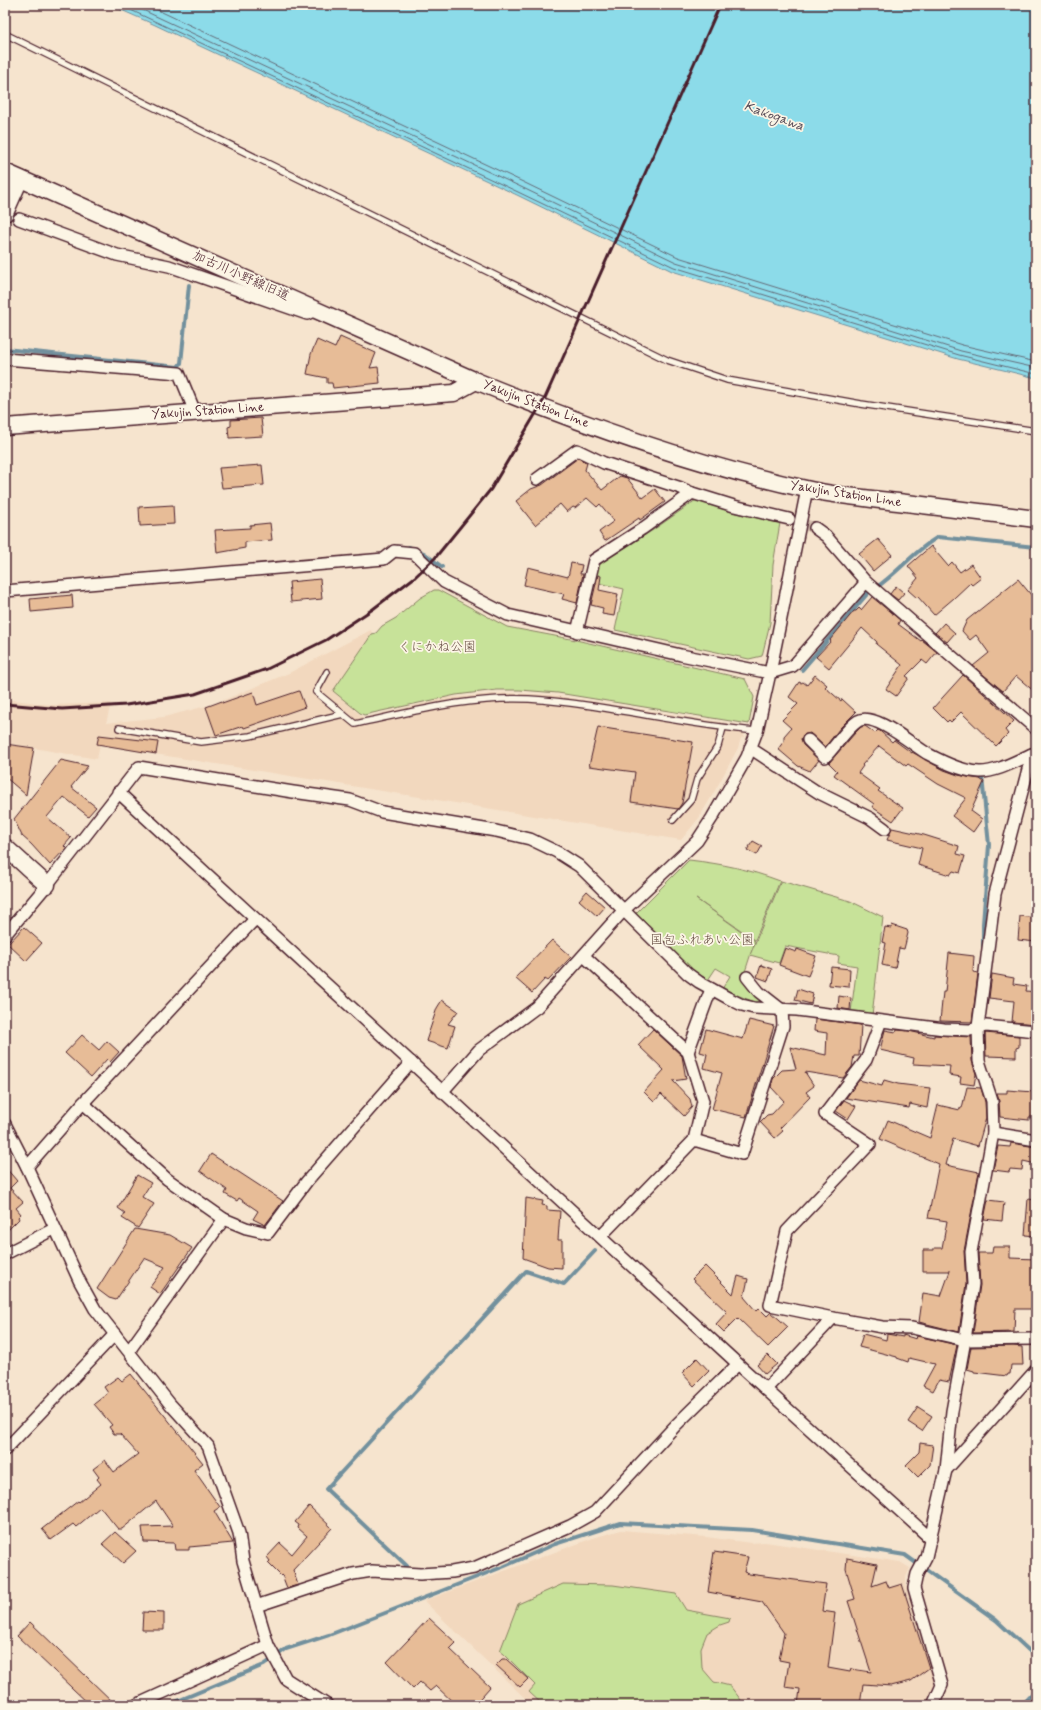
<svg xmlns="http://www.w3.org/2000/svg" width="1041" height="1710" font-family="Mynerve,'Klee One',sans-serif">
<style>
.built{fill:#f2d8be}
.green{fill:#c7e299;stroke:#888062}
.water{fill:#8cdbe9;stroke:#72909d}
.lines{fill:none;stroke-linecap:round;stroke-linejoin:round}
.shore{stroke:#646a77;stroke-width:1}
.stream{stroke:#72909d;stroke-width:4}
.building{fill:#e7bc97;stroke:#4a1f2b}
.street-tunnel{stroke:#d4bdad;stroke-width:11;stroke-dasharray:11 5.5;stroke-linecap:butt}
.lane-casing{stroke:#4a1f2b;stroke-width:8}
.street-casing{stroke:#4a1f2b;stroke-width:14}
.secondary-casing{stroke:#4a1f2b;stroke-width:19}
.lane{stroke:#fcf5e5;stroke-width:5.5}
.street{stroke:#fcf5e5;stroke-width:11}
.secondary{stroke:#fcf5e5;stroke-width:16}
.rail{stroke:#4a1f2b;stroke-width:3}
.labels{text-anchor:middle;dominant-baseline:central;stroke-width:3.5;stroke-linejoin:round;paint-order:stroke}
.street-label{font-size:13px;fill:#4a1f2b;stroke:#fcf5e5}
.park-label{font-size:13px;fill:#695046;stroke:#fcf5e5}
.water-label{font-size:14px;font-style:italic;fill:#5a4e5a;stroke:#fcf5e5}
</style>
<rect width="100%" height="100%" fill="#f6e4ce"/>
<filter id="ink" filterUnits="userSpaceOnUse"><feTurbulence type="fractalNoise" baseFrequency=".025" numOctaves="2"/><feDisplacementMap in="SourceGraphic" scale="8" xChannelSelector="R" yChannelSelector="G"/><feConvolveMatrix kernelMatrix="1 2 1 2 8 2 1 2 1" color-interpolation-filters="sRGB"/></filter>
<g filter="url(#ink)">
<g class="built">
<polygon points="371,630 372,634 333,691 364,718 445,698 506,693 551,695 745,726 744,737 741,738 738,748 717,787 699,818 681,840 100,745 97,759 5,743 5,699 53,705 111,703 106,723 164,717 214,704 289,673"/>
<polygon points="621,1530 706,1537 751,1543 765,1542 900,1562 910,1568 906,1577 906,1585 932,1666 935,1682 933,1694 928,1705 532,1705 424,1601 593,1538"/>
</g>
<g class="green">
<polygon points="696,500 736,513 780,523 773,565 770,623 762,656 749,659 615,630 624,589 594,582 596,570 602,562 653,530"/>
<polygon points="434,590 438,590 507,627 576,640 745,679 754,697 749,724 558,693 520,690 497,690 456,695 377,712 364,715 360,713 333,691 372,634 376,633 382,626 396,618 420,598"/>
<path d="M689,860c34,4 59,9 91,21l-25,59 -59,-41 59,42 -12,37 5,9 15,16h-6l-35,-14 8,-13 -14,-8 -8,12 -21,-14 -53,-51z"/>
<polygon points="781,881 850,901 883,917 872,1016 851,1012 857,966 838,963 839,956 785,946 779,963 750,955"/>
<polygon points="563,1584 613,1585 676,1594 686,1610 730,1618 729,1622 720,1625 707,1633 701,1648 702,1668 714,1682 730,1686 745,1705 543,1705 529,1692 535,1685 504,1654 500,1651 518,1604"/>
</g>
<polygon class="water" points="110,5 1036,5 1036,378 958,359 672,271 517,195 153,24"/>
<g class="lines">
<g class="shore">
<polyline points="120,5 518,192 674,267 959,355 1036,374"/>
<polyline points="132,5 521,187 676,262 961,351 1036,368"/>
<polyline points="147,5 523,182 678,257 962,345 1036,362"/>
</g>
<g class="stream">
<polyline points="5,349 178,367 181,363 189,285"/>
<polyline points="409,547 424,553 442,567"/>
<path d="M802,670l66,-77c26,-15 44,-41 70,-56l98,10"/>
<polyline points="982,777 989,845 983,924 983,947"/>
<polyline points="407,1566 326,1489 526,1271 564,1284 595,1251"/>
<polyline points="168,1705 264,1665 286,1649 329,1635 505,1566 555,1544 620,1523 752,1530 905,1555 996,1620 1036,1657"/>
<polyline points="1021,1705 1036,1690"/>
</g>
</g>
<g class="building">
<polygon points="340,337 376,353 370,368 378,367 380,383 333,388 332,383 327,383 327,378 307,374 311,354 317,340 335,348"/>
<polygon points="261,418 263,436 229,438 228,427 231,426 231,420"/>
<polygon points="578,458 587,463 585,470 602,490 620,476 627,478 643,498 655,489 665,502 640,520 639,518 605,541 599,532 614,521 600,504 597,507 587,498 575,508 573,507 567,512 560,504 535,525 516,501 531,489 542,485"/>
<polygon points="262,465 264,485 222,488 219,468"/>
<polygon points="173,505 174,524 140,526 139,507"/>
<polygon points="270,523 272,540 245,542 245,548 217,553 215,530 250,528 250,525"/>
<polygon points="878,539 892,555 873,571 859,554"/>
<polygon points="931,546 948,566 952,562 960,572 971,564 981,578 972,585 970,583 954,598 934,615 918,597 917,598 908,590 918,578 908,566"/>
<polygon points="571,563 582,565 580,574 583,574 577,603 562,599 564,594 524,585 528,567 568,577"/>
<polygon points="598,575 601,576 599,590 618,594 614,616 602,614 603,608 591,605"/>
<polygon points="320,579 322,599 291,602 289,582"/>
<polygon points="1018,579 1036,601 1036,693 1016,676 1003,691 973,666 989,653 976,635 970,640 962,631 967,620"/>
<polygon points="896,586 904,593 898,600 890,594"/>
<polygon points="72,595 73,608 31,612 30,599"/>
<polygon points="872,597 900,620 898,624 921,641 922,640 937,652 927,664 922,660 906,676 909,678 896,696 886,689 902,665 876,644 877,642 862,628 829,668 816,657 831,641 830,640 854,611 856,611 859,608 861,610"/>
<polygon points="944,623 955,633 947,642 935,633"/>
<polygon points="815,675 827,685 825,687 841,701 842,699 856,712 840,728 825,747 810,733 803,735 801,739 803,745 819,760 810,771 798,766 778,749 784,741 784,736 791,728 782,720 798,704 789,697 799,682 801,683 803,682 807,685"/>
<polygon points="963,675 1014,721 1005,730 1008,734 996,746 961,712 951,722 949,720 947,722 933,708"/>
<polygon points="299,691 305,707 244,728 243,726 216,735 206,707 222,701 222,703 253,692 257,705"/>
<polygon points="865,726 875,733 878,730 880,731 892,742 894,740 912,753 912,752 944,770 958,775 980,779 984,782 971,811 982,819 973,832 952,816 966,798 938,784 908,764 906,766 879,746 862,765 863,766 858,773 880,789 878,791 903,808 893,821 872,807 874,804 834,775 837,771 829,763 855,733 861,727"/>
<polygon points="598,727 693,742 682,803 678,809 631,802 635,772 589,766"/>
<polygon points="99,735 158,742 156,754 97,744"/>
<polygon points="5,744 34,748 26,795 5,777"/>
<polygon points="61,760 88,766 71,787 96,807 88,816 64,797 47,817 71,838 64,846 66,848 50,865 31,844 22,836 14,819"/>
<polygon points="892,828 924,835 959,846 957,854 965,856 960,873 953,871 950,875 918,865 922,848 887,840"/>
<polygon points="753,841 762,846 757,855 747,850"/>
<polygon points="587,891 605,907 597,916 579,900"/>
<polygon points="1020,916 1036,918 1036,942 1018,940"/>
<polygon points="892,925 907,930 908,933 904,949 899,948 895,968 882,965 886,943 882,942 885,927 891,928"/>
<polygon points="24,927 42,943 26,961 8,944"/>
<polygon points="552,940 571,957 548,981 545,979 532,993 515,978"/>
<polygon points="785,948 796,952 797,949 816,956 808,976 779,965"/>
<polygon points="949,953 974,956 973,972 978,973 972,1022 940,1021 943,992 945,992"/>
<polygon points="761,965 772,969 768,981 757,977"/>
<polygon points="831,967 850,969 849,987 829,985"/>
<polygon points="992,974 1014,978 1013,984 1027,986 1026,991 1036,992 1036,1024 1012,1022 1014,1001 989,998"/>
<polygon points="798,989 813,994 811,1004 795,1000"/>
<polygon points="839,996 851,998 850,1010 838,1008"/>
<polygon points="442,1000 458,1011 448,1024 455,1026 448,1048 426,1041 437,1008"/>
<polygon points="815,1019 861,1025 859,1056 854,1056 852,1067 843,1078 805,1072 814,1086 806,1092 810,1097 780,1128 783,1131 775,1138 760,1122 767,1115 772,1114 784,1101 771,1087 773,1079 782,1070 796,1069 790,1047 826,1055 827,1033 814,1031"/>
<polygon points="749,1020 774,1026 746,1117 712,1109 722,1073 704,1068 707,1054 700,1052 706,1029 743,1039"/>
<polygon points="653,1029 682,1056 686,1079 673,1081 690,1099 692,1107 684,1116 661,1094 654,1102 644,1092 664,1070 638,1045"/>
<polygon points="885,1030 896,1032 897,1030 909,1031 934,1037 934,1035 971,1037 972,1061 976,1074 974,1085 960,1083 961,1077 949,1075 950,1066 913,1064 914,1058 880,1050"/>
<polygon points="985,1033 1019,1036 1019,1047 1016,1048 1016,1057 986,1056"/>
<polygon points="82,1035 99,1050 107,1041 119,1052 110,1062 107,1059 91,1077 65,1053"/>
<polygon points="859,1080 882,1086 884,1080 898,1084 930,1088 927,1108 910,1104 909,1108 846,1098"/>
<polygon points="967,1087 981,1088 985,1102 986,1118 978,1146 953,1139 946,1165 979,1172 964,1251 966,1284 959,1332 919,1322 923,1293 941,1296 950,1271 923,1271 923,1250 934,1250 934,1248 942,1248 947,1221 928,1218 939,1164 880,1139 888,1120 930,1138 938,1105 960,1110 960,1108 962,1108"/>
<polygon points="1007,1090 1034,1092 1034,1103 1036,1103 1036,1117 1029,1117 1029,1120 1000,1117 999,1101 997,1093 1007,1093"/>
<polygon points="844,1100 856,1106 848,1119 836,1111"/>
<polygon points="1011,1143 1036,1147 1036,1164 1023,1161 1022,1170 1010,1169 1009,1172 993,1170 998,1146 1010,1147"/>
<polygon points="211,1154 283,1201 265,1225 253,1219 258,1211 239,1198 237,1201 225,1194 227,1190 200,1171"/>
<polygon points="5,1167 17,1181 10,1188 23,1202 16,1208 21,1214 18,1217 19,1219 5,1233"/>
<polygon points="137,1175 151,1183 142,1197 154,1204 138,1228 122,1218 125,1213 118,1208"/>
<polygon points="526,1198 543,1201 542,1205 547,1206 547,1210 560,1211 558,1240 562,1240 562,1268 548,1267 523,1258"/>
<polygon points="1028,1199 1036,1200 1036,1236 1025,1235"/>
<polygon points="988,1200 1004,1202 1002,1221 984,1219"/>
<polygon points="135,1229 170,1235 192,1248 160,1294 150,1287 165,1267 144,1258 116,1300 109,1298 97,1289"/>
<polygon points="993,1247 1010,1247 1010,1258 1036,1259 1036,1309 1015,1309 1014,1332 973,1333 980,1285 978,1253 992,1253"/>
<polygon points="705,1266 733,1294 738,1276 748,1279 744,1297 756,1311 759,1308 767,1316 771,1312 788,1327 768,1347 738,1318 724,1332 716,1324 727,1312 692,1279"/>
<polygon points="863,1334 886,1340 887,1334 903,1337 903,1335 916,1339 917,1336 957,1345 949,1382 939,1380 933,1391 923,1386 935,1364 909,1358 908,1362 897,1358 897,1357 859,1347"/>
<polygon points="1013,1346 1022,1347 1023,1365 1011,1365 1010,1374 1008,1374 1007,1376 974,1372 974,1371 967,1369 971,1347"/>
<polygon points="768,1355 777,1364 765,1374 757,1365"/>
<polygon points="697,1358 709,1371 694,1386 682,1373"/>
<polygon points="131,1374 203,1463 194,1470 220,1507 214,1511 233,1543 189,1547 189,1550 175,1550 174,1543 144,1542 142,1527 173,1526 156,1501 122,1529 118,1529 100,1507 76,1527 73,1524 51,1540 42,1529 78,1501 79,1502 101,1484 97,1479 99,1477 93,1469 105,1460 114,1472 138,1454 120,1434 114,1434 109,1427 112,1425 94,1404 108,1393 104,1387 118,1377 122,1381"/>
<polygon points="918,1407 932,1416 922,1431 908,1422"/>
<polygon points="920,1443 933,1445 930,1465 918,1477 906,1465 919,1452"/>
<polygon points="309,1506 332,1528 293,1570 298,1585 287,1588 282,1575 281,1576 268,1563 270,1561 267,1557 280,1543 292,1554 307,1536 298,1528 299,1525 295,1522"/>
<polygon points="115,1532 136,1551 123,1563 102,1544"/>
<polygon points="714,1552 748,1557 744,1572 749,1574 826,1584 822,1611 835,1613 828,1668 850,1672 851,1669 871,1672 848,1601 855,1599 846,1569 847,1558 877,1564 872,1586 886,1581 889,1588 902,1584 929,1668 911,1681 891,1686 863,1684 860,1705 798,1705 800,1689 785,1687 789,1662 779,1660 784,1633 762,1602 708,1592"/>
<polygon points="143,1612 164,1613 164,1630 142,1630"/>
<polygon points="429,1618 456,1643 450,1649 490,1687 474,1705 456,1705 436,1686 430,1691 420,1682 413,1689 387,1662"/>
<polygon points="30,1622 116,1705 90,1705 17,1636"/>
<polygon points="502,1659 506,1659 528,1679 520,1687 496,1665"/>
</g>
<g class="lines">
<polyline class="street-tunnel" points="789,519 815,528"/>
<g class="lane-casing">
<g id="lane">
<polyline points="5,34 667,360 727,380 861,404 1036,431"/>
<path d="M327,672l-11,20 39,32c57,-12 115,-28 174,-25 77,5 152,26 228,32"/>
<polyline points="119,728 201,742 250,736 343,714"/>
<polyline points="673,820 691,800 697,779 718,746 723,728"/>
</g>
</g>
<g class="street-casing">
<g id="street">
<polyline points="19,219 117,255 169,266 307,314 311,312"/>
<polyline points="5,359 179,373 195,412"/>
<polyline points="537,479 577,450 604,463 681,488 692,493"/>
<polyline points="815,528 826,536 866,582 1036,729"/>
<polyline points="5,591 384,559 394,551 414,553 444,582 508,615 681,655 770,673 807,489"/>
<polyline points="577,632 594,560 642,529 692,493 734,506 789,519"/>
<path d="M808,740l17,17c10,-10 22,-29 33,-36 16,-10 56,25 70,33 15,8 35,18 52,18 17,0 36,-11 52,-18"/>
<polyline points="750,748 819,793 870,818 885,829"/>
<polyline points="118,792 738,1364 931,1539"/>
<polyline points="5,935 47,885 139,767 293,792 350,800 382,812 496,831 530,839 557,852 579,866 688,974 699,982 728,998 742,1005 754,1008 797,1010 944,1029 970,1030 986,1026 1036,1031"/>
<polyline points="584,956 688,1052 703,1101 694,1140 601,1236"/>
<polyline points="881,1021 866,1060 825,1114 870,1144 787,1231 770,1305 833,1318 882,1327 912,1328 965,1340 1036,1339"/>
<polyline points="688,1052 711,989"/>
<polyline points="442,1092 479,1050 537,1007 623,911 697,841 712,818 747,757 757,731 770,673 793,666 866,582"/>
<polyline points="83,1103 167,1179 224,1219"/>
<polyline points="5,1124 27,1167 79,1280 95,1309 170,1404 208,1446 239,1533 243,1561 268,1645 286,1679 327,1705"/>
<polyline points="993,1133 1036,1140"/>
<polyline points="694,1140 742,1154 783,1026 782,1010 759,992 747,977"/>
<polyline points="27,1167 83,1103 255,919"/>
<polyline points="5,1254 54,1229"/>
<polyline points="129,1351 224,1219 246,1228 268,1233 307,1181 411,1062"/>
<polyline points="766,1389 833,1318"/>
<polyline points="5,1450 115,1334"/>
<polyline points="946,1470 1036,1370"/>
<polyline points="256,1606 353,1574 372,1571 420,1574 452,1572 474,1568 570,1526 595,1512 677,1424 738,1364"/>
<polyline points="136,1705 268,1645"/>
<polyline points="933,1705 942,1685 914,1588 917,1574 926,1557 946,1470 952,1411 965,1340 973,1284 971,1252 993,1133 992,1101 979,1061 978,1027 995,894 1032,754 1036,753"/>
</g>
</g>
<g class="secondary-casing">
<g id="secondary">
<path d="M5,172l471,209c107,44 216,83 330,108 30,7 61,9 92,13 46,6 92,11 138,17"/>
<polyline points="5,213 20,179"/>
<polyline points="5,427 454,393 476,381"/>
<polyline points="5,847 47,885"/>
</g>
</g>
<use href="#lane" class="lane"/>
<use href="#street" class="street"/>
<use href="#secondary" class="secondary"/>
<polyline class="rail" points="5,704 62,709 126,705 195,694 267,669 326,640 373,609 415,577 435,558 491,489 545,398 720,5"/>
</g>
</g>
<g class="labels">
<g class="street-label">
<text transform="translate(241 276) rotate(24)">加古川小野線旧道</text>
<text transform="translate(536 404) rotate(21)">Yakujin Station Line</text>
<text transform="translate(208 411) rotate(-4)">Yakujin Station Line</text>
<text transform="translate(846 494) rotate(9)">Yakujin Station Line</text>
</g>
<g class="park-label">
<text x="437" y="647">くにかね公園</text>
<text x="702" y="940">国包ふれあい公園</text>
</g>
<g class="water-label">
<text transform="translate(774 116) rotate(20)">Kakogawa</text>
</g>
</g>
<rect width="1041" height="1710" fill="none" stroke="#fcf5e5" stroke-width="20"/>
<rect x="10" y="10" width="1021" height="1690" fill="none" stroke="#4a1f2b" stroke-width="1.5" filter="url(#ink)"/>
</svg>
